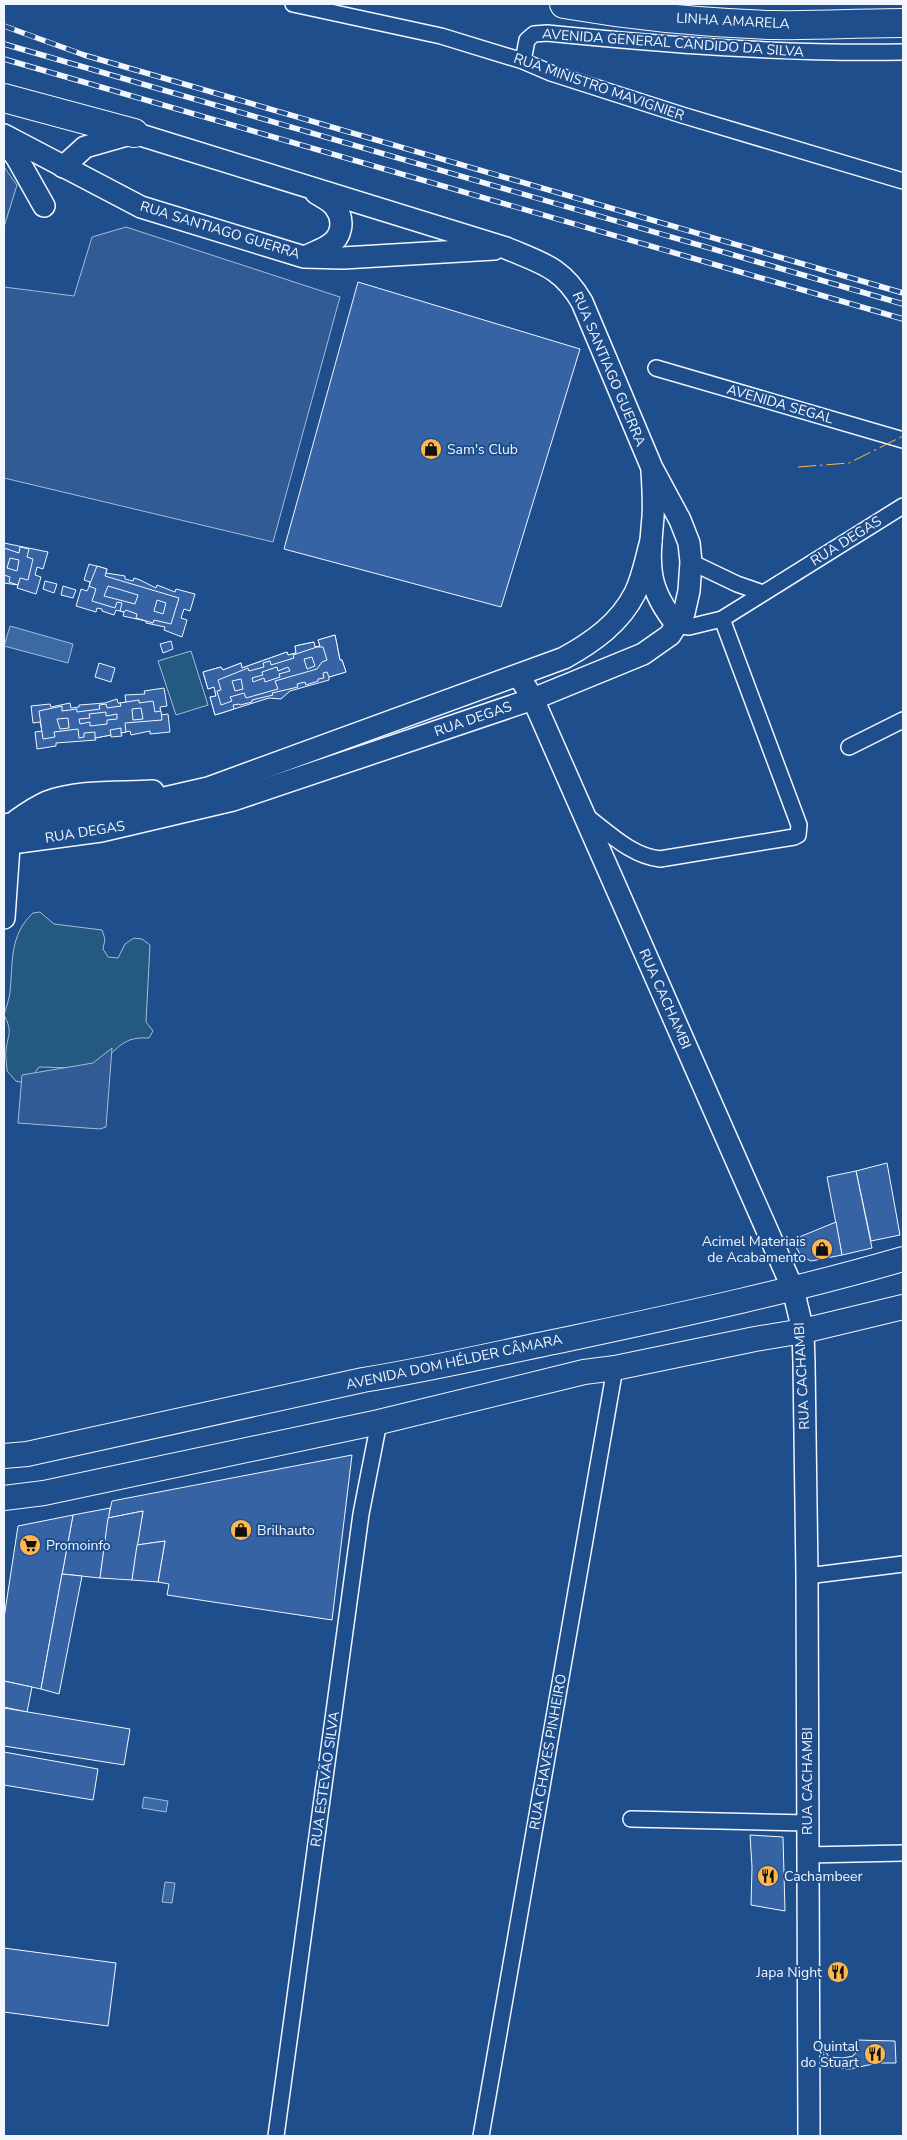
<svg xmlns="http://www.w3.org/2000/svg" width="907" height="2140" font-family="'Nunito Sans',sans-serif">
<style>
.green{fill:#245a82;stroke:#a8bbd7}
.parking{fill:#305b95;stroke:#a8bbd7}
.water{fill:#3b69a3;stroke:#a8bbd7}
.building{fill:#3563a3;stroke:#f2f6ff}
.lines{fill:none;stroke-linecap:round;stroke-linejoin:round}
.street-casing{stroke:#f2f6ff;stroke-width:18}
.secondary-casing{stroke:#f2f6ff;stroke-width:24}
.primary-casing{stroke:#f2f6ff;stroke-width:26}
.highway-casing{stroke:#f2f6ff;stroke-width:30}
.street{stroke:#1f4e8c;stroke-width:15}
.secondary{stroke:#1f4e8c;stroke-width:21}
.primary{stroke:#1f4e8c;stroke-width:24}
.highway{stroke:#1f4e8c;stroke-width:28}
.rail-casing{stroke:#f2f6ff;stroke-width:5.5}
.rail{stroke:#1f4e8c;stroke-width:4;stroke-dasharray:11;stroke-linecap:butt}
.power{stroke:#ffb74d;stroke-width:1;stroke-dasharray:18 4 2.5 4;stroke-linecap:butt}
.labels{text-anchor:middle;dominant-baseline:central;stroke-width:4;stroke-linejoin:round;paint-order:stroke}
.street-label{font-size:14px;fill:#f2f6ff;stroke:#1f4e8c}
.poi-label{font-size:14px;fill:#f2f6ff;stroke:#1f4e8c;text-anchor:start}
</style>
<rect width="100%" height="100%" fill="#1f4e8c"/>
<g class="green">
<polygon points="191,651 208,705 176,715 158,661"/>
<path d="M40,912l14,12 48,6 3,9 -2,10 5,8 10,1 7,-14 9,-6 8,1 8,6 -4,77 7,9 -4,7c-33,-2 -30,17 -55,26 -16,6 -38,3 -55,3l-8,11 -7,5 -8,-2 -9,-10c0,-6 -2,-14 -1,-21 2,-16 7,-18 -2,-35 2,-7 5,-15 6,-23 3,-29 -1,-57 23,-79z"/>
</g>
<g class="parking">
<polygon points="4,167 17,185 4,227"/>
<polygon points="126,227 340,297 273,542 4,478 4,287 74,296 92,237"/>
<polygon points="112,1048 106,1127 100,1129 18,1123 22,1075 93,1063"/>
</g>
<g class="water">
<polygon points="10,626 73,644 68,663 4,646"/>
<polygon points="144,1797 168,1801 166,1812 142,1808"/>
<polygon points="165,1882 175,1883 172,1903 162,1902"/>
</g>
<g class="building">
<polygon points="358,282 580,349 501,607 284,549"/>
<polygon points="4,543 48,552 43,569 37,567 35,575 41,577 36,594 17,588 18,585 4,583"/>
<polygon points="20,547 29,549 27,557 33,559 28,580 20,578 18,585 9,582 10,577 4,575 4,548 19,553"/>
<polygon points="10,558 19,560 17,571 7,568"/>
<polygon points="89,564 107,569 106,573 125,576 125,579 133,581 134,578 140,580 156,588 157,585 175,592 176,589 195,594 190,611 184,609 181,618 187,620 182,637 164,630 165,627 146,623 146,621 123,616 124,612 116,610 114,615 102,611 102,609 97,608 96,612 76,606 81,589 87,591 89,587 90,582 84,580"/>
<polygon points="97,566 107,569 105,576 179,598 171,624 154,620 153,623 136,618 137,614 126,610 124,612 120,611 122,603 117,602 115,608 92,601 96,589 89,586"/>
<polygon points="45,581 57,584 54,593 43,589"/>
<polygon points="63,586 76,590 73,598 61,595"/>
<polygon points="108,586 138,595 135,604 104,596"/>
<polygon points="157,600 166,603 163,614 154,611"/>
<polygon points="335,635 340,660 342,660 346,672 329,677 329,680 290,691 281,699 269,698 215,715 210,697 216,696 214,687 208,689 203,672 221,667 223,670 241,663 242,668 287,652 288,655 296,653 295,646 314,642 315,647 320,646 318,640"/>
<polygon points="335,635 340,660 342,660 346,672 329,677 327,672 323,673 324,678 318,679 318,681 306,685 305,682 297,684 298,687 272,693 273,695 252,700 252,702 240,705 239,704 233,705 234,709 215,715 210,697 216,696 214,687 208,689 203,672 221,667 223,670 241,663 242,668 287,652 288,655 296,653 295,646 314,642 315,647 320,646 318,640"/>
<polygon points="171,641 173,649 163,653 160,644"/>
<polygon points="317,647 323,647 327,660 322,662 317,669 275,681 278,689 246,698 244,693 230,697 232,701 221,705 217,691 221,690 218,680 248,668 249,671 264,667 263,663 270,661 271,665 294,658 293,655"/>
<polygon points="312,657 315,666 307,669 304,659"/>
<polygon points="99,663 115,668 111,682 95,677"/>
<polygon points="277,667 278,671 288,667 290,671 279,674 280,677 265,682 264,678 253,682 252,678 263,675 262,672"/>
<polygon points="241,679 243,689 235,691 232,681"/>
<polygon points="164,688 167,706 160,707 161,715 168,714 170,732 150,734 150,731 131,735 130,731 121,733 122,736 111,737 111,735 95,738 96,740 56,743 56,746 37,749 35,732 42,731 40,722 33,723 31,706 50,704 51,707 70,703 71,708 79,707 79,705 105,703 117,699 118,703 120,703 126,702 125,695 145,694 144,691"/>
<polygon points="139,700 139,703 153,701 155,712 161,711 162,720 125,723 126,732 121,733 121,728 110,730 111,735 95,738 95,732 84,733 84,737 79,738 78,729 54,732 55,737 43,739 39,711 62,706 62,711 77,709 77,712 100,709 99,705 106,704 107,708 121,706 120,703"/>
<polygon points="141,708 143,719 133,720 132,709"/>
<polygon points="106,712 106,716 117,714 117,719 107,720 107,724 90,726 90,722 80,724 79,719 90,718 89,714"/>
<polygon points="68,718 69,728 60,729 57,719"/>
<polygon points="887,1163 900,1235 871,1241 856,1171"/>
<polygon points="856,1171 872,1248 842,1255 827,1177"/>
<polygon points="836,1222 842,1255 811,1261 801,1256 792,1240"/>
<polygon points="352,1455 332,1620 167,1595 169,1584 158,1582 165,1541 137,1545 143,1511 108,1518 112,1501"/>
<polygon points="110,1508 100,1578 62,1574 73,1515"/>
<polygon points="143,1511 132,1580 100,1578 108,1518"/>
<polygon points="73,1515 41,1689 4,1681 4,1618 18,1526"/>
<polygon points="165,1541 158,1582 132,1580 137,1545"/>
<polygon points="62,1574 82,1576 59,1694 41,1689"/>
<polygon points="4,1681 32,1687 27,1712 4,1707"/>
<polygon points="4,1708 130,1729 124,1765 4,1746"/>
<polygon points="4,1752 98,1769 93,1800 4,1785"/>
<polygon points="750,1835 783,1837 785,1911 751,1905 752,1867"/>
<polygon points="4,1948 116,1963 108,2026 4,2012"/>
<polygon points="856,2040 895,2041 896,2063 878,2063 850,2069 824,2067 823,2044 827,2046 826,2052 829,2057 843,2058 853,2056 857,2051"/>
</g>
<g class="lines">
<g class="street-casing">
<g id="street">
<polyline points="293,4 441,36 523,61 551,73 682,115 903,181"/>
<path d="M523,61l4,-21 7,-6 13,-1c119,12 237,21 356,19"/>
<polyline points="656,368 903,440"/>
<polyline points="691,562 737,584 763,593"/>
<polyline points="677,625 689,627 722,619 903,506"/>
<polyline points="849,747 903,720"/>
<path d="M585,815c23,17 46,41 75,44l134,-22 4,-2 1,-10 -77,-206"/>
<polyline points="807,1576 903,1564"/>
<polyline points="631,1819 807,1823"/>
<polyline points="807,1855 903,1853"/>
<polyline points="276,2136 361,1514 379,1422"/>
<polyline points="481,2136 615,1368"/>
</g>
</g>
<g class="secondary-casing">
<g id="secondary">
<polyline points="4,135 141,207 304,257 343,258 494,249"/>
<polyline points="4,140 17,158 44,206"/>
<path d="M307,256c7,-4 15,-6 22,-11 13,-8 16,-25 6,-38 -4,-6 -13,-10 -19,-14"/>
<path d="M652,471c1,16 2,31 1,46 -4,47 -8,69 24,108"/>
<polyline points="519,676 533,699 793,1289 803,1331 804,1363 807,1576 809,2136"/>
<path d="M17,820c10,-7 19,-13 30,-18 32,-12 72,-9 106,-11"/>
<path d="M4,825l108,-15 96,-22 356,-130c29,-16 56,-35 71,-65 8,-16 11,-35 16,-52"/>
<path d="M4,844l97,-13 132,-31 300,-101 110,-45 27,-19 14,-22 5,-22 2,-29 -2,-19 -9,-23 -28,-52 -70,-166c-20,-35 -41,-39 -76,-54l-372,-115 -49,14 -22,20"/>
<polyline points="4,918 10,832"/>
</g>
</g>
<g class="primary-casing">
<g id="primary">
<path d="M4,1456l23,-2 336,-74c69,-11 136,-27 205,-41 112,-24 225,-48 335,-80"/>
<polyline points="4,1498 44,1493 379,1422 584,1372 615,1368 755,1339 803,1331 903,1307"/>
</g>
</g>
<g class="highway-casing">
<g id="highway">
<path d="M564,4c69,12 140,19 209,21 43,1 87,-2 130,-2"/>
<polyline points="4,98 134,133"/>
</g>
</g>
<use href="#street" class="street"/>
<use href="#secondary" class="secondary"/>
<use href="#primary" class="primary"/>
<use href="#highway" class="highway"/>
<g class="rail-casing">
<g id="rail">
<polyline points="4,26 84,55 903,293"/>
<polyline points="4,44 903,304"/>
<polyline points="4,59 903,319"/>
</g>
</g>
<use href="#rail" class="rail"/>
<polyline class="power" points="798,467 849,463 903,436"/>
</g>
<defs>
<g id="shop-disc" transform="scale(1.125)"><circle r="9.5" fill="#ffb74d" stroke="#1f4e8c"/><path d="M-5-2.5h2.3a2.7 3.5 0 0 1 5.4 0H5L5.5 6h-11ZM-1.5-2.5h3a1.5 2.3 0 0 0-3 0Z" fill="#111"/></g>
<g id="supermarket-disc" transform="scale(1.125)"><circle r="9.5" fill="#ffb74d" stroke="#1f4e8c"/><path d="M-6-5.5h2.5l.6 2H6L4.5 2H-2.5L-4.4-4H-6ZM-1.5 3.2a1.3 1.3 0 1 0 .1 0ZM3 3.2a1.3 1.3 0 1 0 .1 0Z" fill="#111"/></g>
<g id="restaurant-disc" transform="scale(1.125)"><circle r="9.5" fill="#ffb74d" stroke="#1f4e8c"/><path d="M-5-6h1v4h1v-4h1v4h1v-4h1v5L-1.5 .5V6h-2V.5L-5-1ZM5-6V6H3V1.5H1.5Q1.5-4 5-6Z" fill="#111"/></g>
</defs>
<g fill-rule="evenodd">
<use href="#shop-disc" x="431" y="449"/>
<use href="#shop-disc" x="822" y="1249"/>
<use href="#shop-disc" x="241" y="1530"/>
<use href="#supermarket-disc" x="30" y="1545"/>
<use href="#restaurant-disc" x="768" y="1876"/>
<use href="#restaurant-disc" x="838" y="1972"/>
<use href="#restaurant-disc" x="875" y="2054"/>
</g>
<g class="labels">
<g class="street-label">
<text transform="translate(733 21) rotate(3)">LINHA AMARELA</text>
<text transform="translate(673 43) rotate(4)">AVENIDA GENERAL CANDIDO DA SILVA</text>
<text transform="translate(599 87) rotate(19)">RUA MINISTRO MAVIGNIER</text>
<text transform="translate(220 230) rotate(17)">RUA SANTIAGO GUERRA</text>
<text transform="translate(609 369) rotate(67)">RUA SANTIAGO GUERRA</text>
<text transform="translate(780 404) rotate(16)">AVENIDA SEGAL</text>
<text transform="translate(846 541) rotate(-32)">RUA DEGAS</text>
<text transform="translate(473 719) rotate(-19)">RUA DEGAS</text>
<text transform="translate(85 832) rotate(-9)">RUA DEGAS</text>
<text transform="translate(665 999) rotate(66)">RUA CACHAMBI</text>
<text transform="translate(454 1362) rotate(-12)">AVENIDA DOM HÉLDER CÂMARA</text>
<text transform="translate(802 1376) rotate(-93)">RUA CACHAMBI</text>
<text transform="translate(548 1752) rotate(-80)">RUA CHAVES PINHEIRO</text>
<text transform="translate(325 1779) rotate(-82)">RUA ESTEVÃO SILVA</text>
<text transform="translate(807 1781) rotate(-90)">RUA CACHAMBI</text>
</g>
<g class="poi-label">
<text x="447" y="449">Sam's Club</text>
<text x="806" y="1241" text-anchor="end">Acimel Materiais<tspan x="806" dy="16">de Acabamento</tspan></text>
<text x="257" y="1530">Brilhauto</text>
<text x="46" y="1545">Promoinfo</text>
<text x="784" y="1876">Cachambeer</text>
<text x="822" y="1972" text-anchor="end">Japa Night</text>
<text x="859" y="2046" text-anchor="end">Quintal<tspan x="859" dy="16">do Stuart</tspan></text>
</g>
</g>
<rect width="907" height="2140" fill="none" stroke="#f2f6ff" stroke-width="10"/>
</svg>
